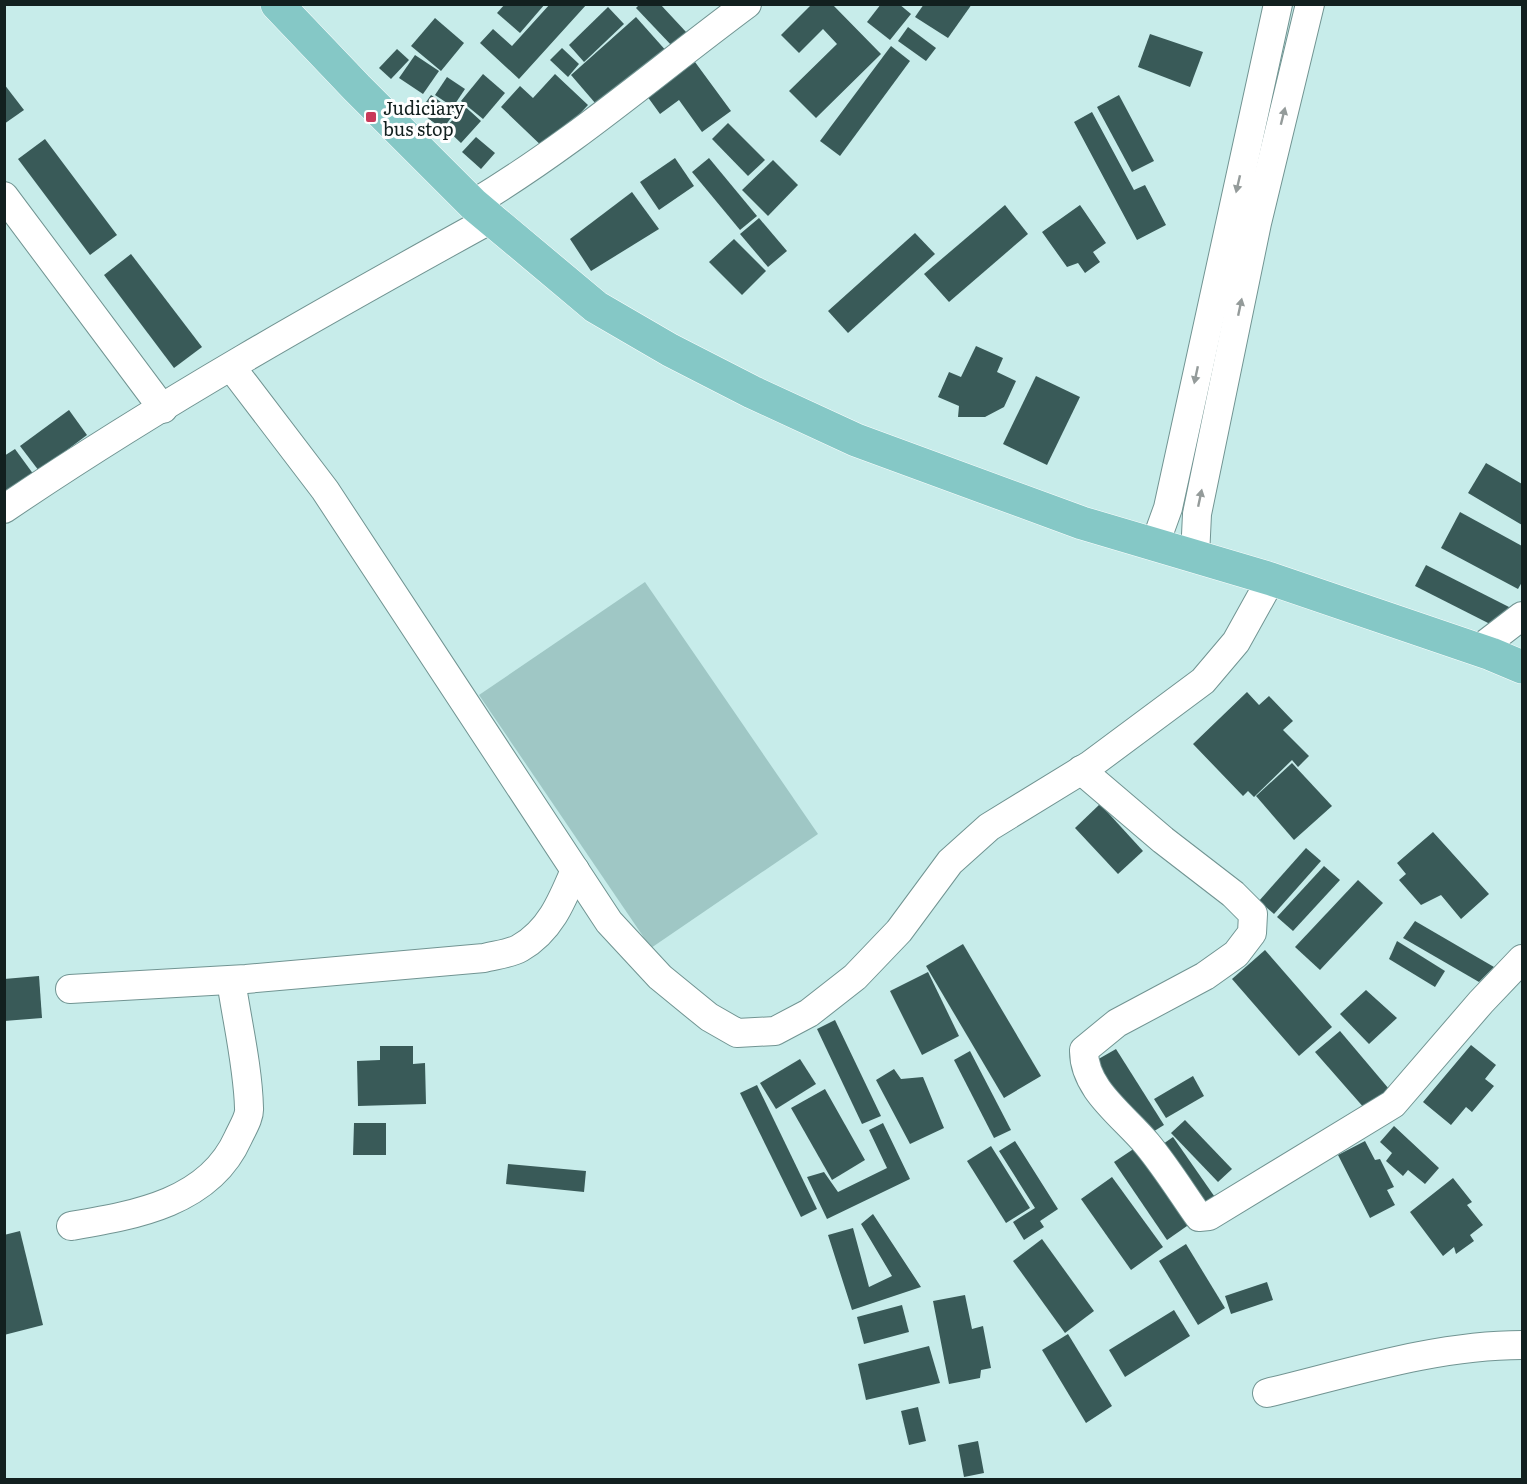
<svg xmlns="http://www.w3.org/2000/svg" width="1527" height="1484" font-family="Literata,serif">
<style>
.green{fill:#9fc7c5}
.building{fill:#395a58}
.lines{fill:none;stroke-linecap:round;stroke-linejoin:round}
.minor-casing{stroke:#719492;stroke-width:30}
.major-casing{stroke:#fff;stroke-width:34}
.minor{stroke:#fff;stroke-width:28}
.major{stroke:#85c8c6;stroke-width:33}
.oneway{fill:#949b9a}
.poi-dot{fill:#c93959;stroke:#fff;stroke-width:2}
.labels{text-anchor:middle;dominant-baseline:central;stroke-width:6;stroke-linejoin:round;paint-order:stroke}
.poi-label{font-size:18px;fill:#12201f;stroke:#fff;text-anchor:start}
</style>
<rect width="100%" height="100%" fill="#c7ecea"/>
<polygon class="green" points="645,582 818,834 651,948 479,695"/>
<g class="building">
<polygon points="505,4 545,4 520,33 497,13"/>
<polygon points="550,4 587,4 519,79 480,43 493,29 512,46"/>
<polygon points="640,4 660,4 687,33 673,47 636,8"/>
<polygon points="812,4 832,4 881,54 816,118 789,91 837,44 823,29 799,53 781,35"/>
<polygon points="881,4 899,4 911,14 890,40 867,22"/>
<polygon points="924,4 972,4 948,38 915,17"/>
<polygon points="608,7 624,24 584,62 569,45"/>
<polygon points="636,17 668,53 602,111 571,75"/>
<polygon points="435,18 464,43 441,71 411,46"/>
<polygon points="908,27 936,48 926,61 898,41"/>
<polygon points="1150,34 1203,52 1190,87 1138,67"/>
<polygon points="891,46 910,61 840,156 820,141"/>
<polygon points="562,48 579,64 568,77 550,60"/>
<polygon points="397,49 409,60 391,79 379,68"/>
<polygon points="415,55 439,71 423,94 399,78"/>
<polygon points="695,62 731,111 702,132 679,100 660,114 647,96"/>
<polygon points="483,74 505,93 483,119 461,101"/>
<polygon points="555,74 588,105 546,150 501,107 520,86 533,98"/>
<polygon points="447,77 465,89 453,107 435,95"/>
<polygon points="4,84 24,110 4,124"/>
<polygon points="431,95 455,112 443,129 419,112"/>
<polygon points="1119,95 1154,161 1132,172 1097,107"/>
<polygon points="460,102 481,121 461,143 445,128 459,113 455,109"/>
<polygon points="1092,112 1134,190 1145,185 1166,225 1137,240 1074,122"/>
<polygon points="728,123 765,160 748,176 712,139"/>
<polygon points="476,137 495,153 481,169 462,152"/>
<polygon points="45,139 117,235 90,255 18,159"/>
<polygon points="675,158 694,186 659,210 640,182"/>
<polygon points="709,158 757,216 740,230 692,172"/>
<polygon points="773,160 798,185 768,216 742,190"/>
<polygon points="632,192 659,229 591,271 570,239"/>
<polygon points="1005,205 1028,234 949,302 924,274"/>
<polygon points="1080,205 1106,243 1093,252 1100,262 1085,273 1078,263 1067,267 1042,232"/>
<polygon points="759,218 787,251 768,267 740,234"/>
<polygon points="915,233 935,254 848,333 828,311"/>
<polygon points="734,239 766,271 742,295 709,262"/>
<polygon points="131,254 202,347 174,368 104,275"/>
<polygon points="976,346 1003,358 997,372 1016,381 1004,407 985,417 958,417 959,406 938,397 949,372 961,377"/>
<polygon points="1036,376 1080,397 1047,465 1003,444"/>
<polygon points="69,410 87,435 39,471 20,446"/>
<polygon points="15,449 34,475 4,496 4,456"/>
<polygon points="1486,463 1522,484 1522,525 1468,493"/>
<polygon points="1460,512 1522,546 1522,582 1518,589 1441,548"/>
<polygon points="1426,565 1511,608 1494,626 1415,586"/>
<polygon points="1247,692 1259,705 1269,696 1293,721 1283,730 1309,756 1298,767 1292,760 1254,797 1248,791 1243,796 1193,744"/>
<polygon points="1292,763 1332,806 1294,840 1256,796"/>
<polygon points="1100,804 1143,851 1118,874 1075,828"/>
<polygon points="1433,832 1489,894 1461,919 1441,895 1421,905 1399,880 1406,874 1397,863"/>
<polygon points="1306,848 1321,861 1274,914 1259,901"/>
<polygon points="1324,866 1340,880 1293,931 1277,917"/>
<polygon points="1358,880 1383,903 1320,970 1295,947"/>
<polygon points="1415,921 1494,967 1479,982 1403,938"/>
<polygon points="1397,941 1445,971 1435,987 1389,959"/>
<polygon points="963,944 1041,1076 1004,1098 926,966"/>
<polygon points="1265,950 1332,1027 1299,1056 1232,979"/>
<polygon points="928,972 959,1036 922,1055 890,991"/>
<polygon points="39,976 42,1018 4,1021 4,979"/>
<polygon points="1366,990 1397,1018 1369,1044 1340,1014"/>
<polygon points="835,1020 881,1116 862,1124 817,1029"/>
<polygon points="1340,1031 1389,1089 1365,1109 1315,1052"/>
<polygon points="1471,1045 1496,1065 1485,1079 1494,1086 1472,1112 1466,1107 1451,1125 1423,1102"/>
<polygon points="380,1046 413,1046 413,1064 425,1063 426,1104 358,1106 357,1061 380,1060"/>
<polygon points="1116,1049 1164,1125 1143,1138 1095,1061"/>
<polygon points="970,1051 1011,1130 994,1138 954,1060"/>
<polygon points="800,1059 816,1084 776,1109 760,1083"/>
<polygon points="894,1069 901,1079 923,1077 944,1128 910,1144 876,1080"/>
<polygon points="1193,1076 1204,1096 1166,1118 1154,1099"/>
<polygon points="757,1085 817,1209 801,1217 740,1093"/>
<polygon points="825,1089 865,1160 832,1180 791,1108"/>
<polygon points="1185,1120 1232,1169 1218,1182 1171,1133"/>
<polygon points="354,1123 386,1123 386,1155 353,1155"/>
<polygon points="883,1123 910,1179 827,1219 807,1177 824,1172 838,1192 887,1168 869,1130"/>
<polygon points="1394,1126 1439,1168 1425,1184 1408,1170 1403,1176 1386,1161 1392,1153 1380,1142"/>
<polygon points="1173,1137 1219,1203 1202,1215 1156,1149"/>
<polygon points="1015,1141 1058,1209 1040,1221 1044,1227 1024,1240 1013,1222 1035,1208 999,1151"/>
<polygon points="1365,1141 1375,1160 1380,1159 1394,1187 1387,1190 1395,1205 1370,1218 1338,1155"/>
<polygon points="1144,1142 1197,1219 1167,1240 1114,1162"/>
<polygon points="991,1146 1030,1208 1006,1223 967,1161"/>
<polygon points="508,1164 586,1171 584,1192 506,1184"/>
<polygon points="1112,1177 1163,1247 1131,1270 1081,1199"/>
<polygon points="1453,1178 1472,1202 1467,1205 1483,1225 1470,1235 1474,1241 1456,1254 1454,1247 1443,1256 1410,1212"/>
<polygon points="873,1214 921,1287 852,1310 828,1235 853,1228 869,1287 892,1276 861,1224"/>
<polygon points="20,1231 43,1325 4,1335 4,1235"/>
<polygon points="1042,1239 1094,1311 1065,1333 1013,1261"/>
<polygon points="1186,1244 1225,1308 1198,1325 1159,1261"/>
<polygon points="1267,1282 1273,1300 1231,1314 1225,1296"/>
<polygon points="965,1295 972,1329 983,1326 991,1368 981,1370 980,1378 949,1384 933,1301"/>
<polygon points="902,1305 909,1332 864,1344 857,1317"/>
<polygon points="1174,1310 1190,1336 1125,1377 1109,1350"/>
<polygon points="1068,1334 1112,1406 1086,1423 1042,1350"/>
<polygon points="929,1346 940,1383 866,1400 858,1364"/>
<polygon points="918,1407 926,1441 909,1445 901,1411"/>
<polygon points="978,1441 984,1473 964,1477 958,1445"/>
</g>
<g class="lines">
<g class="minor-casing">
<g id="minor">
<polyline points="4,196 163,409"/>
<path d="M473,204c100,-60 181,-131 274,-200"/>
<polyline points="232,368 325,490 609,922 660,977 709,1017 737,1033 775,1031 809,1013 855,977 899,931 950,862 989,827 1090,765 1203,681 1236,642 1271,579"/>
<path d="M4,509c156,-106 322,-199 487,-290"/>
<polyline points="1155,544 1168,508 1278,4"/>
<polyline points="1195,556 1197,514 1257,223 1310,4"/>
<polyline points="1479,649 1522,616"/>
<path d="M1081,770l82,70 70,54 20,20 -1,19 -16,21 -31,22 -88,47 -33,27c-1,39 40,66 63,94 19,23 35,49 52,73l10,-1 184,-112 88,-102 41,-43"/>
<path d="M70,989l176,-10 238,-21c11,-3 26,-4 36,-10 30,-17 42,-47 55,-78"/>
<path d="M71,1226c64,-11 138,-23 167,-88 4,-9 12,-21 11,-30 -1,-41 -12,-87 -18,-128"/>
<path d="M1267,1393c83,-20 169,-48 255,-48"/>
</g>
</g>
<g class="major-casing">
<polyline id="major" points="277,4 357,88 473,204 596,307 670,350 752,392 856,440 1082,523 1271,579 1491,654 1522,667"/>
</g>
<use href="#minor" class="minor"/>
<use href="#major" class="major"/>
</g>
<defs><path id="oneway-solid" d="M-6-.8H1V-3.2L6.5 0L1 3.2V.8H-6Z" transform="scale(1.5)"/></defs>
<g class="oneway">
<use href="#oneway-solid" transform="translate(1283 116) rotate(-76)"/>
<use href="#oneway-solid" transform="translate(1238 184) rotate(103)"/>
<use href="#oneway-solid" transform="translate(1240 307) rotate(-78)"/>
<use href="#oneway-solid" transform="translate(1196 375) rotate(102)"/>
<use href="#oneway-solid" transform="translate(1200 498) rotate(-78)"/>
</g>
<rect class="poi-dot" x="365" y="111" width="12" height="12" rx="3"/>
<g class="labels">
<g class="poi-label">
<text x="383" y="107">Judiciary<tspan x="383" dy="21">bus stop</tspan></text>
</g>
</g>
<rect width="1527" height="1484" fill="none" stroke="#12201f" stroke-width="12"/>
</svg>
